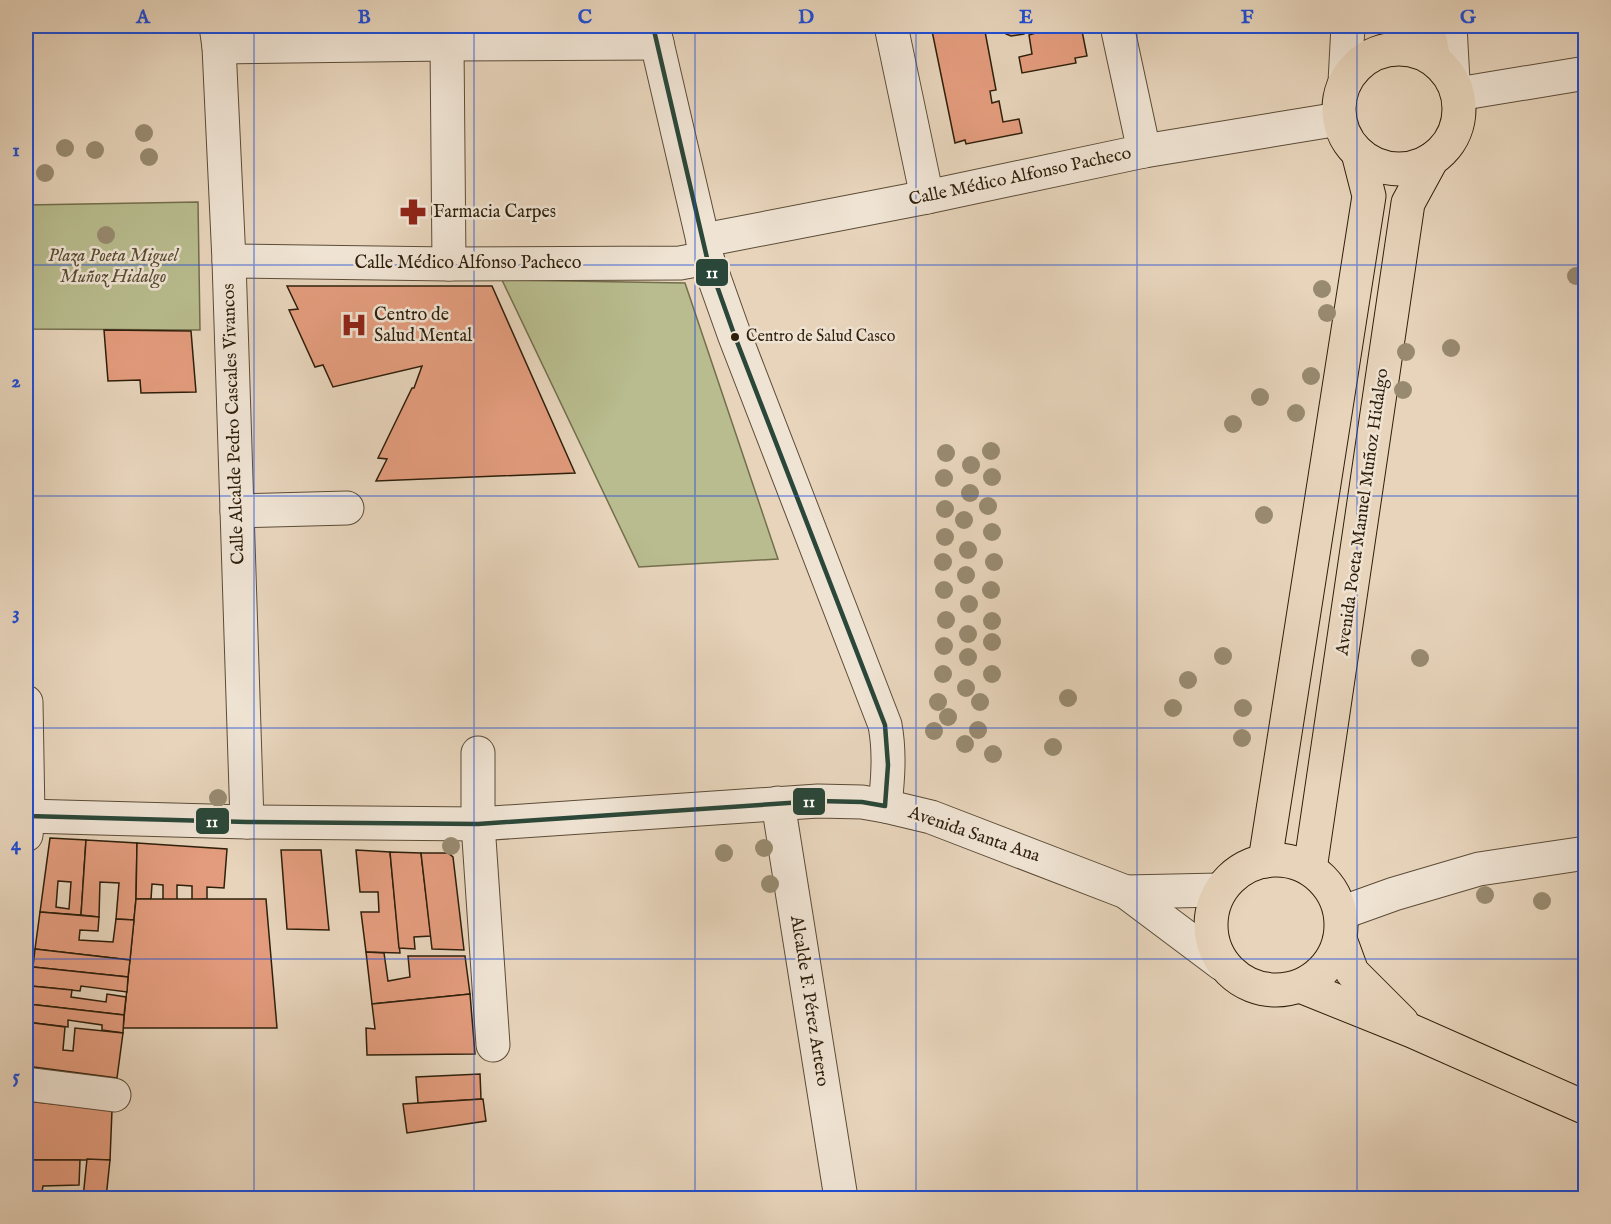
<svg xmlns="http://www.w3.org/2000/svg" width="1611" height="1224" font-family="'IM FELL English',serif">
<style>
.green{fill:#b8bc8e;stroke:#736e4c;stroke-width:1.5}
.building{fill:#e39c7d;stroke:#2e1f0b;stroke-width:1.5;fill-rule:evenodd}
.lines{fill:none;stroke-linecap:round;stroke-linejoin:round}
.minor-casing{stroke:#5c4c37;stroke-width:35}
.major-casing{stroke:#2e1f0b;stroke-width:35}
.minor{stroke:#efe3d3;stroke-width:33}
.major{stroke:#e7d4bb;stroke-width:33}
.bus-1-casing{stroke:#efe3d3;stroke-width:9}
.bus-1{stroke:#2a4739;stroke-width:4.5}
.tree{fill:#988a70}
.grid{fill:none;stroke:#1d4ed8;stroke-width:1.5;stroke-opacity:0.55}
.bus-dot{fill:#2e1f0b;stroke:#efe3d3;stroke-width:2}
.labels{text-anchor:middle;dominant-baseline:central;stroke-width:5;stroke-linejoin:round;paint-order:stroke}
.bus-label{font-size:16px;fill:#2e1f0b;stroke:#efe3d3;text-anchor:start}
.street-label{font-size:18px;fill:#2e1f0b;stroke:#efe3d3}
.poi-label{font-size:18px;fill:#2e1f0b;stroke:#efe3d3;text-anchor:start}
.park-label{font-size:18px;font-style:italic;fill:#574e32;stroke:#efe3d3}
.line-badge{stroke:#efe3d3;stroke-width:2}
.badge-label{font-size:16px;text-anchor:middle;font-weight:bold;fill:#fff}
.neatline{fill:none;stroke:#1d4ed8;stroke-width:2}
.grid-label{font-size:20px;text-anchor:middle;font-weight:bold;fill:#1d4ed8}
</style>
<rect width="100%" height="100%" fill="#e7d4bb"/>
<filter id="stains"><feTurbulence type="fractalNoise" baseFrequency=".00333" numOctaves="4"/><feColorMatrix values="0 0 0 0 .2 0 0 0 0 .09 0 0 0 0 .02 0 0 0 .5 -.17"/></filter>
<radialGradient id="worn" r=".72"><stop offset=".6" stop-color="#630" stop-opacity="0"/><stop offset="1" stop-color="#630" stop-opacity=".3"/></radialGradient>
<g class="green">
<polygon points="198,202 200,330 26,329 26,205"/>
<polygon points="502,280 685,283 778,559 639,567"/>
</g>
<g class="building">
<polygon points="931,26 984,26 996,90 990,91 992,103 999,101 1003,122 1019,119 1022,133 966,144 965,140 955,143"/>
<polygon points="1004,26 1032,26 1033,28 1027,29 1024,34 1011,36 1006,34"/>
<polygon points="1044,26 1081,26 1087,56 1075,58 1076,63 1022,73 1019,57 1032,54 1029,35 1039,32 1038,27"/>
<polygon points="287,286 492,286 575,473 376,481 387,459 378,458 412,388 414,388 422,366 333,387 323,365 315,367 289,310 298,309"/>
<polygon points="104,330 191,331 196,392 141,393 140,380 108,381"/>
<path d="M50,838l36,2 -5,75 -41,-3zM58,881l13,1 -2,27 -13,-2z"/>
<polygon points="86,840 137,843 136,899 134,920 116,919 119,883 100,882 99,917 81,915"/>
<polygon points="137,843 227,849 224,888 207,887 207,899 192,900 192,886 177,885 177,900 163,900 163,885 152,884 151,899 136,899"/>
<polygon points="281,850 321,850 329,930 287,929"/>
<polygon points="356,850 390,852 400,953 366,952 361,912 379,912 378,892 360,892"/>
<polygon points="390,852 421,853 431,936 414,937 415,949 399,948"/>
<polygon points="421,853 448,853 453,857 464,950 432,949"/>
<polygon points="136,899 266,899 277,1028 123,1028"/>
<polygon points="40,912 99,917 98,931 80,930 79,940 113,942 116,919 134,920 130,960 35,949"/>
<polygon points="35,949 130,960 128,977 33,967"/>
<polygon points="366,952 384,953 388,981 410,977 408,956 465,956 470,994 372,1004"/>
<polygon points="33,967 128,977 127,992 81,986 80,991 31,986"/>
<polygon points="31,986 72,990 71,997 106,1002 107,994 126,997 124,1015 28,1004"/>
<polygon points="470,994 475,1054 367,1055 366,1028 375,1029 372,1004"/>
<polygon points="28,1004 124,1015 123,1033 102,1030 102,1025 68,1020 68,1027 26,1022"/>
<polygon points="26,1022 65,1027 63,1050 73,1051 75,1028 123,1033 117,1078 26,1066"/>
<polygon points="480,1074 481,1099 418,1103 416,1077"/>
<polygon points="483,1099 486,1121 407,1133 403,1104"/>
<polygon points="26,1101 112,1110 110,1160 26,1160"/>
<polygon points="87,1159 110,1160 106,1198 83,1198"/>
<polygon points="26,1160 80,1160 79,1185 43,1186 41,1198 26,1198"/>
</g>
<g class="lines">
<g class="minor-casing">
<g id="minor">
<polyline points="216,26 219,47 229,261 247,822"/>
<polyline points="446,26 447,44 657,43"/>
<path d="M653,26l54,232 27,76 151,391c5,27 3,53 0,81"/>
<polyline points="891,26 927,197"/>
<polyline points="1117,26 1144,151"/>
<polyline points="1450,26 1453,81"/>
<polyline points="219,47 447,44 449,264"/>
<polyline points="1345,82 1348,26"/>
<polyline points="1458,94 1586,73"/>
<polyline points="703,242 720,237 927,197 1144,151 1339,119"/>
<polyline points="229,261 449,264 680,263 707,258"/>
<polyline points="237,511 347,508"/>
<polyline points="26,702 28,816 26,835"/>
<polyline points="478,753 478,824 493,1045"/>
<polyline points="778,803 841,1198"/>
<polyline points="26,816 247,822 478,824 818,801 862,802 885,806 931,817 1126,892 1222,964"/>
<polyline points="1126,892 1220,890"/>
<polyline points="1341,913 1394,894 1479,869 1586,853"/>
<polyline points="26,1084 114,1095"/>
</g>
</g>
<g class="major-casing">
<g id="major">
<polyline points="1427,26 1434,59"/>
<circle cx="1399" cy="109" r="60"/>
<circle cx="1276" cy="925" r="65"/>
<polyline points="1265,861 1369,196 1358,153"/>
<polyline points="1310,869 1408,203 1432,159"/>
<polyline points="1340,939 1352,972 1402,1022"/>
<polyline points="1300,986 1412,1031 1586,1108"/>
</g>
</g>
<use href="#minor" class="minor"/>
<use href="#major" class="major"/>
<g class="bus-1-casing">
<polyline id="bus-1" points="26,702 28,816 247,822 478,824 818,801 862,802 885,806 888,765 885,725 734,334 707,258 653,26"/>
</g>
<use href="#bus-1" class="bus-1"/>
</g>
<g class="tree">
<circle cx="144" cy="133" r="9"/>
<circle cx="65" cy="148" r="9"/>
<circle cx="95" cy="150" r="9"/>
<circle cx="149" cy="157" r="9"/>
<circle cx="45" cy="173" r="9"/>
<circle cx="106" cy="235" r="9"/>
<circle cx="1576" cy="276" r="9"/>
<circle cx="1322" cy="289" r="9"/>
<circle cx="1327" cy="313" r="9"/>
<circle cx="1451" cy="348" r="9"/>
<circle cx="1406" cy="352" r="9"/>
<circle cx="1311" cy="376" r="9"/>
<circle cx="1403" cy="390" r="9"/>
<circle cx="1260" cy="397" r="9"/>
<circle cx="1296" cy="413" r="9"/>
<circle cx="1233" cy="424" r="9"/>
<circle cx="991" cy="451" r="9"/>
<circle cx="946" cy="453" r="9"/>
<circle cx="971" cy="465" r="9"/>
<circle cx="992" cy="477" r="9"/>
<circle cx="944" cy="478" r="9"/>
<circle cx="970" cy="493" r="9"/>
<circle cx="988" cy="506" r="9"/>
<circle cx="945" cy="509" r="9"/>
<circle cx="1264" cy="515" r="9"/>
<circle cx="964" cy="520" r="9"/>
<circle cx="992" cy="532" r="9"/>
<circle cx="945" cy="537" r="9"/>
<circle cx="968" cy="550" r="9"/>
<circle cx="943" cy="562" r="9"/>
<circle cx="994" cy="562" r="9"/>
<circle cx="966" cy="575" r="9"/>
<circle cx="944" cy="590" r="9"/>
<circle cx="991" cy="590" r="9"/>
<circle cx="969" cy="604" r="9"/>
<circle cx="946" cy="620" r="9"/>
<circle cx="992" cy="621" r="9"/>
<circle cx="968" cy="634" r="9"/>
<circle cx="992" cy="642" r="9"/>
<circle cx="944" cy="646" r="9"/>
<circle cx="1223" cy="656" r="9"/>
<circle cx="968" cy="657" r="9"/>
<circle cx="1420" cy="658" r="9"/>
<circle cx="943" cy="674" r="9"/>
<circle cx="992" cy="674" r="9"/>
<circle cx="1188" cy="680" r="9"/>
<circle cx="966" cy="688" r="9"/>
<circle cx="1068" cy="698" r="9"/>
<circle cx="938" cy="702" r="9"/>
<circle cx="980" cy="702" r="9"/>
<circle cx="1173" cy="708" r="9"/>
<circle cx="1243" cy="708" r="9"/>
<circle cx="948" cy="717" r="9"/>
<circle cx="978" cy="730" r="9"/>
<circle cx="934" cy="731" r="9"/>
<circle cx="1242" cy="738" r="9"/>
<circle cx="965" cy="744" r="9"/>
<circle cx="1053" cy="747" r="9"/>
<circle cx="993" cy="754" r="9"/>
<circle cx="218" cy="798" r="9"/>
<circle cx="451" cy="846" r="9"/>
<circle cx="764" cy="848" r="9"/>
<circle cx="724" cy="853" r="9"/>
<circle cx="770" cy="884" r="9"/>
<circle cx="1485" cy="895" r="9"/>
<circle cx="1542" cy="901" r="9"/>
</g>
<path class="grid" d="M254,26v1172M474,26v1172M695,26v1172M916,26v1172M1137,26v1172M1357,26v1172M26,265h1560M26,496h1560M26,728h1560M26,959h1560"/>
<defs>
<g id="pharmacy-bare" transform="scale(2.07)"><path d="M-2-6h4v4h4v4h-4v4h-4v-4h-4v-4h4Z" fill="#8f2418" stroke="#efe3d3" stroke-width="2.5" paint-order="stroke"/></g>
<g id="hospital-bare" transform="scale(2.07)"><path d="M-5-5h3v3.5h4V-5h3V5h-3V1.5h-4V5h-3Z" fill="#8f2418" stroke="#efe3d3" stroke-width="2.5" paint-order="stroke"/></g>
</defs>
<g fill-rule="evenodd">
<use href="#pharmacy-bare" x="413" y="212"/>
<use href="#hospital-bare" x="354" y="325"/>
</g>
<circle class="bus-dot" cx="735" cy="337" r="5"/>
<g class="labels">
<g class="bus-label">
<text x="746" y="337">Centro de Salud Casco</text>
</g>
<g class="street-label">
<text transform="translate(1020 177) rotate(-12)">Calle Médico Alfonso Pacheco</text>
<text x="468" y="263">Calle Médico Alfonso Pacheco</text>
<text transform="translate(234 424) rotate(-92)">Calle Alcalde Pedro Cascales Vivancos</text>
<text transform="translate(1363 512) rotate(-82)">Avenida Poeta Manuel Muñoz Hidalgo</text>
<text transform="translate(974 835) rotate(19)">Avenida Santa Ana</text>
<text transform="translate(809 1001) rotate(81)">Alcalde F. Pérez Artero</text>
</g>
<g class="poi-label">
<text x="433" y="212">Farmacia Carpes</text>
<text x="374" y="315">Centro de<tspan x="374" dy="21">Salud Mental</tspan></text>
</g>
<g class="park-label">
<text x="113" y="256">Plaza Poeta Miguel<tspan x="113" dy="21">Muñoz Hidalgo</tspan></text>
</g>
</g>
<g class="line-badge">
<rect x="695" y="258" width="34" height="29" rx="6" fill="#2a4739"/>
<rect x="792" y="787" width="34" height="29" rx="6" fill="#2a4739"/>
<rect x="195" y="807" width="35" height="28" rx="6" fill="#2a4739"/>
</g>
<g class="badge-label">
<text x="712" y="278">11</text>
<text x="809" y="807">11</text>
<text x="212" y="827">11</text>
</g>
<rect width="1611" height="1224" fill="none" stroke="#e7d4bb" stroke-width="66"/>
<rect x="33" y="33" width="1545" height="1158" class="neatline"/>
<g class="grid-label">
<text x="143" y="23">A</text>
<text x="364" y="23">B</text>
<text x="585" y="23">C</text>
<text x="806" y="23">D</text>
<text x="1026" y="23">E</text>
<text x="1247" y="23">F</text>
<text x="1468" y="23">G</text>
<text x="16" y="156">1</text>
<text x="16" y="387">2</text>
<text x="16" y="619">3</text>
<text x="16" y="850">4</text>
<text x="16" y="1082">5</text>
</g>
<rect width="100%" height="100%" filter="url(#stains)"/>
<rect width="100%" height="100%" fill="url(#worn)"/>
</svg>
